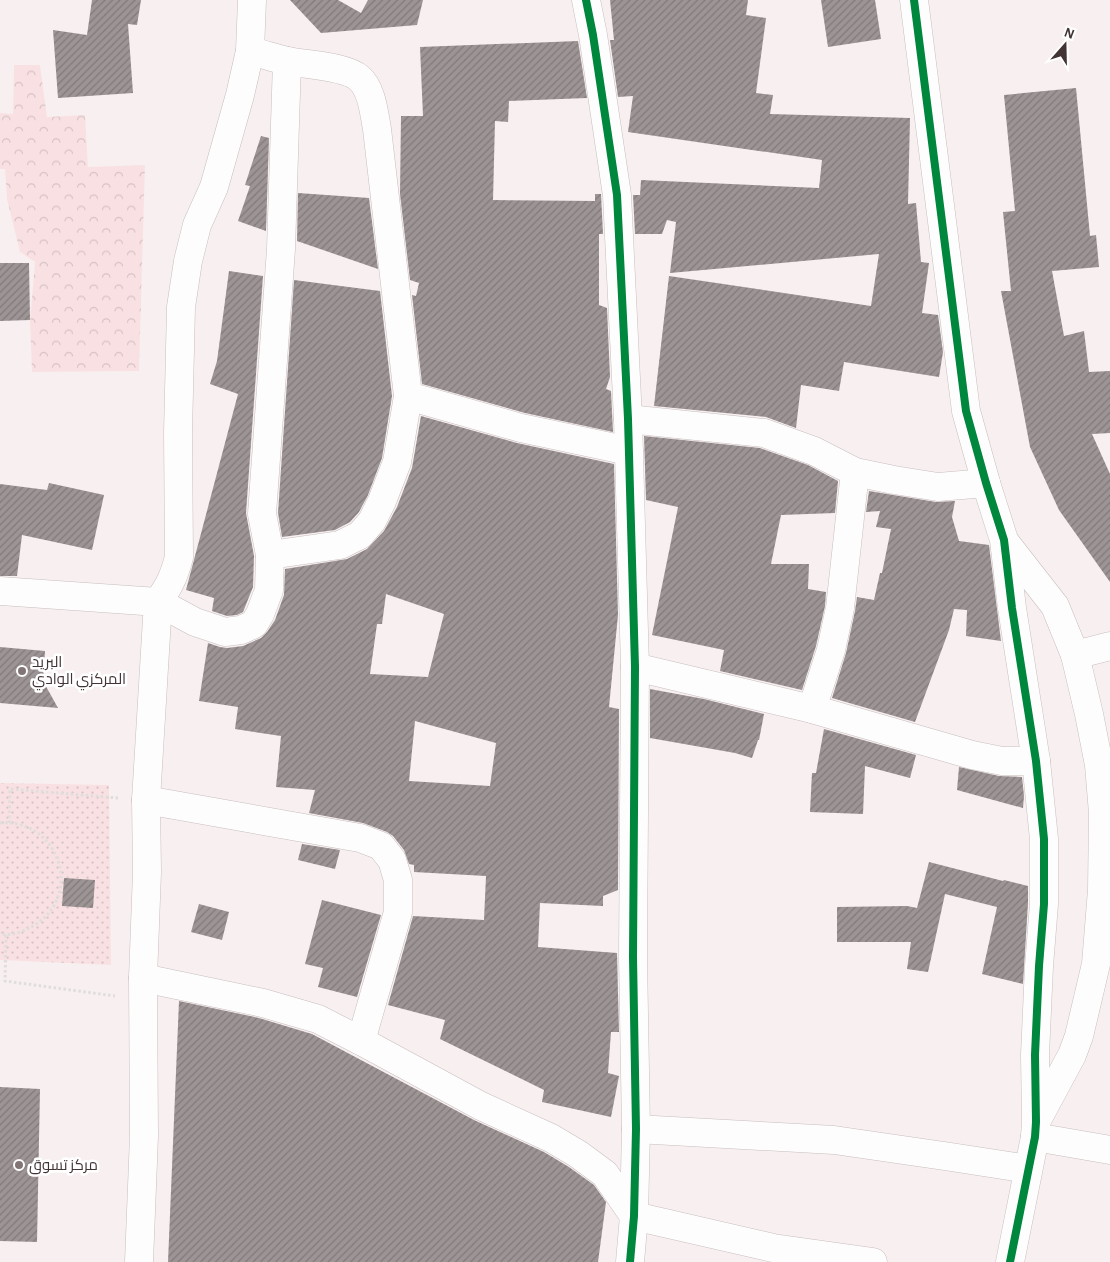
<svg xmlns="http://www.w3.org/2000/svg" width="1110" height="1262" font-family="'Alegreya Sans',Cairo,sans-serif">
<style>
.green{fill:url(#green-dots)}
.forest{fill:url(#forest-crowns)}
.building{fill:url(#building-hatch);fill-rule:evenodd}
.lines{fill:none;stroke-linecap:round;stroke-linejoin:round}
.minor-casing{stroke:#c8bdbe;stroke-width:29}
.secondary-casing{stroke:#c8bdbe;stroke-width:29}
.path{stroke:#e0dddd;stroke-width:3;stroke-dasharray:2.5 2.5;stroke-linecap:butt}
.minor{stroke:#fefdfd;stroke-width:28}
.secondary{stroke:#fefdfd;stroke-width:28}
.cycleway-casing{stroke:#fff;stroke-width:11}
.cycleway{stroke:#00873e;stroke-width:8}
.poi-dot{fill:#827576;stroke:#fff;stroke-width:2}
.labels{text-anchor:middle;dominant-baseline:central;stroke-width:5;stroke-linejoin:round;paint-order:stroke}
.poi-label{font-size:15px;fill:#423335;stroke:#fff;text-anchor:start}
</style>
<defs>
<pattern id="green-dots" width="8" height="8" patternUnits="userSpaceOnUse" patternTransform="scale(1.25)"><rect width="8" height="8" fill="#f9e1e3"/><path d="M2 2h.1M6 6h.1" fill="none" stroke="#d7c2c3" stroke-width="1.8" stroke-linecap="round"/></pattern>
<pattern id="forest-crowns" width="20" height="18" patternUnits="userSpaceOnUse" patternTransform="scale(1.25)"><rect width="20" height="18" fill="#f9e1e3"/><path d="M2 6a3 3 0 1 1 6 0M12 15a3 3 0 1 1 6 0" fill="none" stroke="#d7c2c3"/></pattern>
<pattern id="building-hatch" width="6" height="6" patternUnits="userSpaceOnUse" patternTransform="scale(1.25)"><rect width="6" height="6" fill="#9d9495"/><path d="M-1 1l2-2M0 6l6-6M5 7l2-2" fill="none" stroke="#82797a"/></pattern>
</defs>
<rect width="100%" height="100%" fill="#f8f0f0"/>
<polygon class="green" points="0,783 109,785 111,965 0,960"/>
<polygon class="forest" points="14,65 40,65 47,117 85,115 88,167 145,165 139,371 32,372 30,321 35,262 20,252 7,199 5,169 0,169 0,113 13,114"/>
<g class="building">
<polygon points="92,0 141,0 137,25 128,24 133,93 58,98 53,30 87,35"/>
<polygon points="290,0 338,0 361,13 368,0 423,0 417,25 321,33"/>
<polygon points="610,0 748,0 746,15 766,18 756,93 773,95 770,114 910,118 908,204 916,203 921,262 929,263 922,313 938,315 943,352 939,377 844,362 839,391 801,385 796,428 766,417 654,406 669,276 871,306 879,254 670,273 676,222 667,220 662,234 635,234 633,195 640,195 641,180 819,188 822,160 628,132 633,96 618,97 610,40 614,40"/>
<polygon points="821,0 875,0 881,39 828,47"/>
<polygon points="578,41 587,98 509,101 508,122 495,121 493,200 595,201 595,194 601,194 603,234 599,234 599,305 607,308 610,377 606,389 611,391 613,432 525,413 422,384 412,295 416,296 419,283 410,280 400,194 401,116 423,116 420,47"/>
<polygon points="1076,88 1090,236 1096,235 1099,267 1052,271 1064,336 1084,331 1089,372 1110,371 1110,433 1092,434 1110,474 1110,582 1059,510 1030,447 1001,291 1011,291 1003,212 1015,211 1004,95"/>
<polygon points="261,136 269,138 266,231 238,221 250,186 245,185"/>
<polygon points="298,193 369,198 378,269 297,241"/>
<polygon points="0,263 29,263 30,320 0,321"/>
<polygon points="229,271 263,276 246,513 254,556 253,587 243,612 237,615 227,616 212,611 214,598 186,590 238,394 210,384 217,361"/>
<polygon points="294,280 380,291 392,396 382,458 368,495 359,512 350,522 335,530 282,537 278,513"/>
<path d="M421,416l96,27 97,21 4,151 -9,92 10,2 -1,181 -15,6v10l-63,-3 -2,44 79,6 2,79h-8l-3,41 11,3 -8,41 -69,-15 2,-12 -104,-51 5,-19 -57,-15 25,-89 71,4 2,-44 -72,-4v-7l-5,-1 -5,-14 -11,-14 -6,-4 -24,-9 -54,-10 6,-23 -39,-3 5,-51 -46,-7 3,-22 -39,-6 9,-58 12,4 7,1 16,-2 18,-8 6,-6 8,-12 9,-25 1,-26 62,-10 20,-10 17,-18 13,-24 15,-39zM386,594l58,20 -16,63 -58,-3 7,-50h5zM415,721l81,22 -6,43 -81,-5z"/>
<polygon points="644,436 760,448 808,465 838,481 835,513 781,515 771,564 809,564 808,589 826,592 825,606 816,646 802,690 720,671 724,650 652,635 678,507 646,500"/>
<polygon points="49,483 104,495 92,550 22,535 17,576 0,576 0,484 47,490"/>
<polygon points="869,491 936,502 955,501 952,517 959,541 989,545 1001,641 966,636 967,610 954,609 949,630 915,722 832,698 846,653 855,611 857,597 874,600 880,573 882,573 891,529 876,527 880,511 866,512"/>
<polygon points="0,647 45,651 43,681 58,708 0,703"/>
<polygon points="650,689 704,699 764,714 759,740 758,740 752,758 735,753 650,738"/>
<polygon points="824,729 916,755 910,778 865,766 863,814 810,812 812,773 816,773"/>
<polygon points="959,767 999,776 1022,777 1024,796 1023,808 957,790"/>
<polygon points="302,844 340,850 335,869 298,860"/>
<polygon points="929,862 1003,881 1004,880 1028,886 1028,903 1023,984 982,974 997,907 945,894 928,972 907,969 911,942 837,942 837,907 907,906 917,908"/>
<polygon points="64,878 95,880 93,908 62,906"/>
<polygon points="322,900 381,915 357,997 318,987 323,968 305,964"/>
<polygon points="199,904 229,912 222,940 191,932"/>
<polygon points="179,1001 259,1018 312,1034 474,1120 544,1152 569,1167 594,1185 606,1202 598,1262 168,1262"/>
<polygon points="0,1087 40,1089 37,1242 0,1241"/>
</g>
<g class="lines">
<g class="minor-casing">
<g id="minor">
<polyline points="586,0 593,35 617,195 628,419 635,667 633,957 636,1129 634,1216 630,1262"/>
<polyline points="914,0 966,411 986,483 1004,540 1012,608 1036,761 1044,839 1044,904 1039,966 1035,1055 1036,1122 1035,1137 1010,1262"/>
<path d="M250,51c12,3 25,7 37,10 19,4 58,5 72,17 13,11 15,35 18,51l31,267 -11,66 -15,39 -10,20 -12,14 -20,10 -70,10"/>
<polyline points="408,396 521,428 629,451"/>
<polyline points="628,419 764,433 814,451 855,472 894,480 938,487 986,483"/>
<polyline points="1005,542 1055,606 1075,655 1089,714 1099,765 1103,813 1102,890 1096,964 1079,1036 1072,1055 1037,1120"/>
<polyline points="0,591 158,602 195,622 225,632 241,630 254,624 260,614 269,590 270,555 262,514 281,249 287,61"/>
<polyline points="1075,655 1110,646"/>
<polyline points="635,667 812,709 972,755 1002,761 1036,761"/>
<polyline points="812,709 831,650 840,608 855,472"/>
<polyline points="146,800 360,838 381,846 392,860 398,880 398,912 361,1041"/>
<polyline points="143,978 263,1003 318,1019 361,1041 481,1106 551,1138 578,1154 605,1174 634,1216 773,1248 873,1262"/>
<polyline points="636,1129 834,1140 951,1157 1028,1169"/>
<polyline points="1035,1137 1110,1150"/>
</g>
</g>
<g class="secondary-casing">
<path id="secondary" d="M139,1262l5,-126 -1,-158 4,-106 -1,-72 12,-198c11,-16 16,-25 21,-45l-1,-124 3,-126 7,-46 9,-36 17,-38 26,-92 10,-44 2,-51"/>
</g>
<g class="path">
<path d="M0,823c59,-5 85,73 33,103 -10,6 -21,10 -33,8"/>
<polyline points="9,823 10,789 118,798"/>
<polyline points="6,935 5,981 115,996"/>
</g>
<use href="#minor" class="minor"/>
<use href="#secondary" class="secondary"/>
<g class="cycleway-casing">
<g id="cycleway">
<polyline points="586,0 593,35 617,195 628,419 635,667 633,957 636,1129 634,1216 630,1262"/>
<polyline points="914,0 966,411 986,483 1004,540 1012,608 1036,761 1044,839 1044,904 1039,966 1035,1055 1036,1122 1035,1137 1010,1262"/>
</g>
</g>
<use href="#cycleway" class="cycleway"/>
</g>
<g class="poi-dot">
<circle cx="22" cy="671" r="5"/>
<circle cx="19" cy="1165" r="5"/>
</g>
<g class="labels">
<g class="poi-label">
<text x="32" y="662">البريد<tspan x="32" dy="17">المركزي الوادي</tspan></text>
<text x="29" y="1165">مركز تسوق</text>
</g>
</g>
<g transform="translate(1065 45) rotate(20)" stroke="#ffffff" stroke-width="4" paint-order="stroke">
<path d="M0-4L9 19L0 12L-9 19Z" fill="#423335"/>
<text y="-8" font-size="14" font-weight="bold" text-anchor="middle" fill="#423335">N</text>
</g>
</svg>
